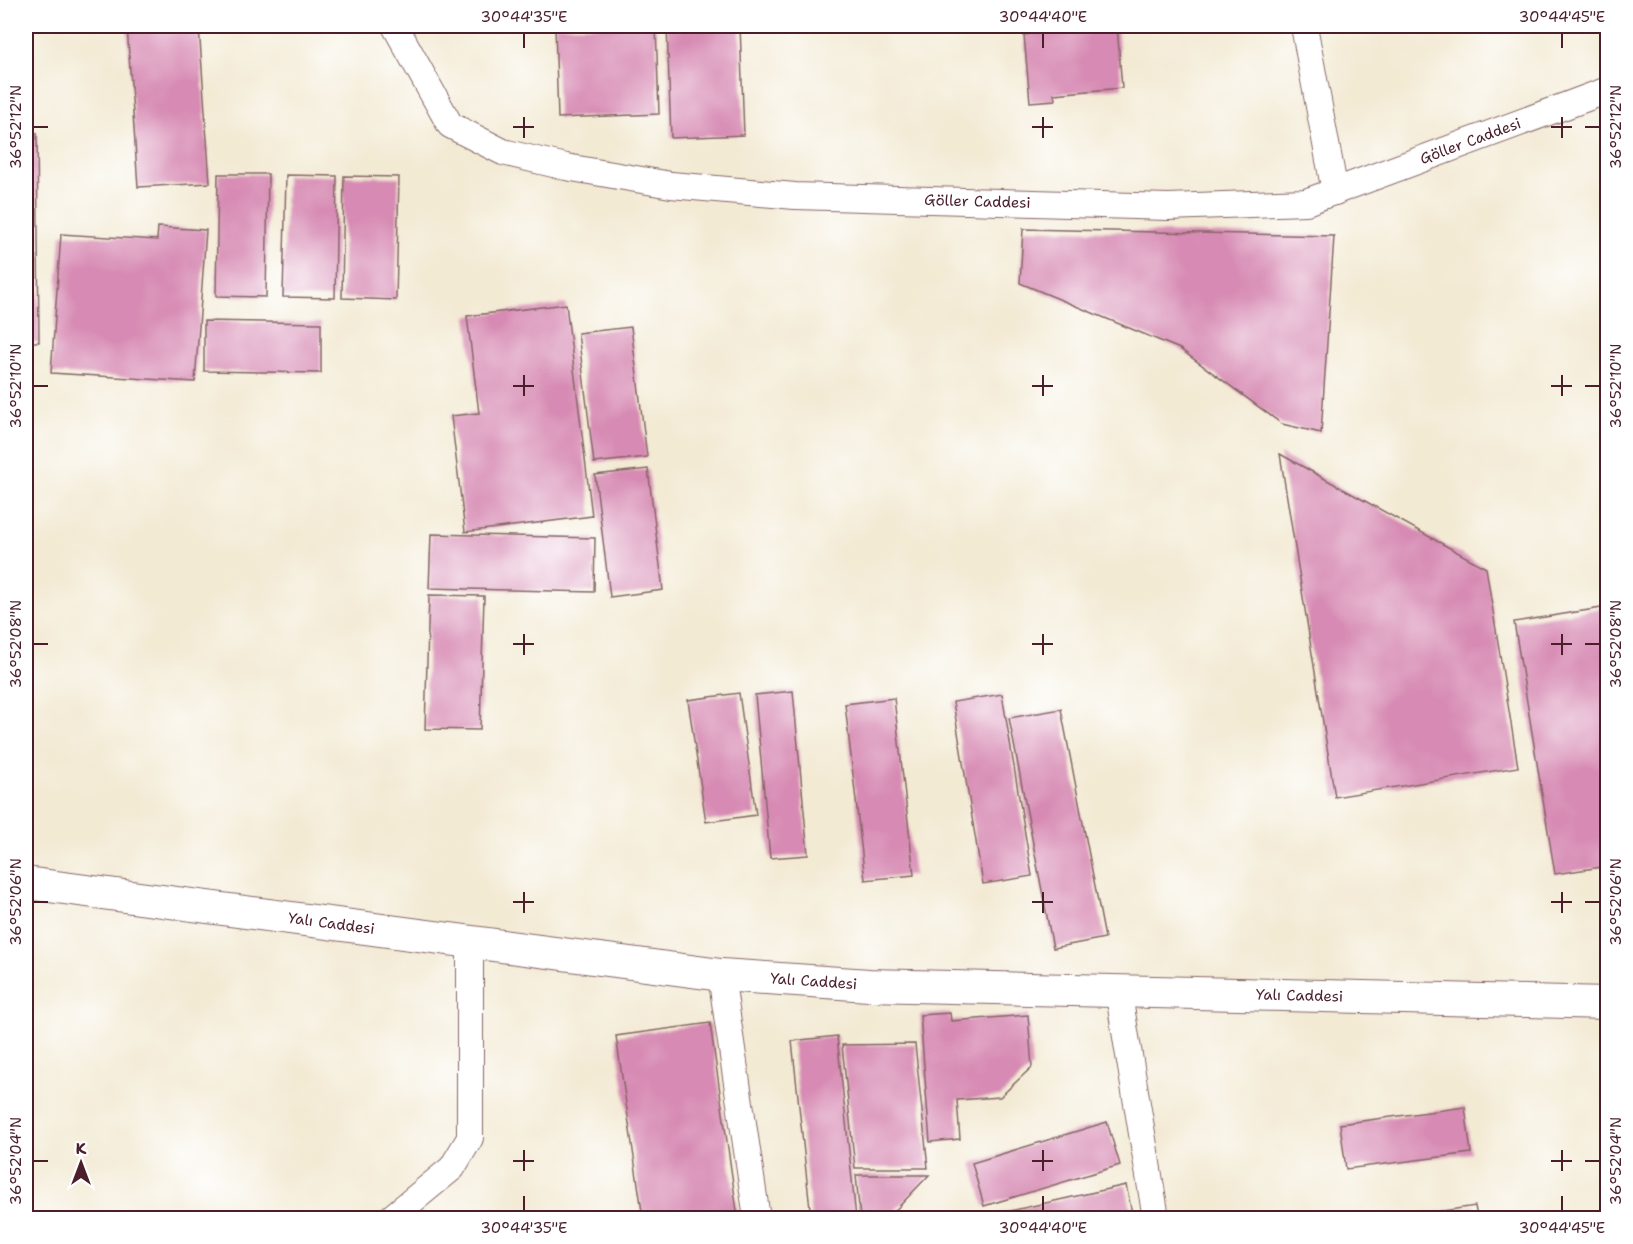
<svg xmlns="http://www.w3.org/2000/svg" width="1633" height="1244" font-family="'Shantell Sans',sans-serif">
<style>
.building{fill:#d78ab3}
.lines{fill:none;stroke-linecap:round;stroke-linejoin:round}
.minor-casing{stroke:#856666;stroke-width:28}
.tertiary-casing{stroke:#856666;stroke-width:34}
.minor{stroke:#fff;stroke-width:26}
.tertiary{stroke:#fff;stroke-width:32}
.ticks{fill:none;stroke:#4a1f2b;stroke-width:2}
.labels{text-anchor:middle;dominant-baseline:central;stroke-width:4.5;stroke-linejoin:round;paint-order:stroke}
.street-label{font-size:15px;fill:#4a1f2b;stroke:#fff}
.neatline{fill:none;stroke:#4a1f2b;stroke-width:2}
.ticks-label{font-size:15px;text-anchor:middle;fill:#4a1f2b}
</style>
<rect width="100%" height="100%" fill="#fff"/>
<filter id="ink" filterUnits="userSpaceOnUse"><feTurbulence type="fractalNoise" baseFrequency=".0167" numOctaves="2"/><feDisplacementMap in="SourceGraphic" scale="12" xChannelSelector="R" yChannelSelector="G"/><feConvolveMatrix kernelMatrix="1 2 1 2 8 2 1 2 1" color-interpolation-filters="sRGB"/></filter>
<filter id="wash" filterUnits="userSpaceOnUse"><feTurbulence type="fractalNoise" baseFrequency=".008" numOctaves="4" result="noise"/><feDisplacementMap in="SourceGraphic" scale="24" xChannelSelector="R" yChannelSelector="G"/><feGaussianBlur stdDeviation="1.35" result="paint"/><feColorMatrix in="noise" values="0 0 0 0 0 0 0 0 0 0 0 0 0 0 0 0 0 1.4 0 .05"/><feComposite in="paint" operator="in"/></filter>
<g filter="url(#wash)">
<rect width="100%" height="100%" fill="#f3ead4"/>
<g id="blocks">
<g class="building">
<polygon points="127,26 199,26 210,183 138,187"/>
<polygon points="555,26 656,26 659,114 558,118"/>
<polygon points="667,26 740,26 744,135 671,138"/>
<polygon points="1048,26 1117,26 1122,88 1054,94 1055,100 1030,102 1024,35 1049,32"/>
<polygon points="26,133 37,133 39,342 26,342"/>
<polygon points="218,174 268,174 266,297 216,296"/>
<polygon points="286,175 337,176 335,298 283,297"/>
<polygon points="344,176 399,177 396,300 342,298"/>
<polygon points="158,227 206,230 195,382 51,373 61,234 157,240"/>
<polygon points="1023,229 1334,236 1321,433 1282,424 1180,349 1020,283"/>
<polygon points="566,304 592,516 465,532 451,416 479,413 467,316"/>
<polygon points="204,321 321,323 321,373 204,371"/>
<polygon points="631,327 647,457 594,463 578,333"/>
<polygon points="1280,454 1486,568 1518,767 1335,797"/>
<polygon points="648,469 663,590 610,597 595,475"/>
<polygon points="431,534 595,538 594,592 429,588"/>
<polygon points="429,595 484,596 480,730 425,729"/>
<polygon points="1608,607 1608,866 1555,874 1514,622"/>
<polygon points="793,691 808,855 770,858 755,695"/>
<polygon points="739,693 756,815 706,822 688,700"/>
<polygon points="1002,694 1032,876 983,884 953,702"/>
<polygon points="894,698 914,875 865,880 845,704"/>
<polygon points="1061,709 1105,938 1053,948 1009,718"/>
<polygon points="950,1013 951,1021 1028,1015 1032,1067 1000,1097 957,1100 960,1139 930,1142 920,1015"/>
<polygon points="710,1023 738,1218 643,1218 616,1036"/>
<polygon points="837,1036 856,1218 811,1218 792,1041"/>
<polygon points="915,1044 928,1168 855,1168 842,1045"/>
<polygon points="1465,1107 1471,1153 1346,1169 1340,1124"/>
<polygon points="1107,1122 1120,1165 984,1206 972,1163"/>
<polygon points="856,1175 929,1175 888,1218 860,1218"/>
<polygon points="1126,1185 1133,1218 979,1218"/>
<polygon points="1475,1206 1477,1218 1404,1218 1404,1217"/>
</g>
</g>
</g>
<g filter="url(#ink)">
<use href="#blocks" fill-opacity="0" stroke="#856666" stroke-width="1.5"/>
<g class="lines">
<g class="minor-casing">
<g id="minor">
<path id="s1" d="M395,26l55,99 53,27 63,15 105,18 124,11 373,11 138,-5 302,-112"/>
<polyline points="1304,26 1335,192"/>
<polyline points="721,975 757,1218"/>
<polyline points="1118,989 1156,1218"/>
<polyline points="391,1218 452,1168 470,1138 470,942"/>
</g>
</g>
<g class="tertiary-casing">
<g id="tertiary">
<path id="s2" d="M26,883l695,92 148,10 739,18"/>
</g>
</g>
<use href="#minor" class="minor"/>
<use href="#tertiary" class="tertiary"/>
</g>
</g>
<path class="ticks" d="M524,33v15M1043,33v15M1562,33v15M524,117v21M1043,117v21M1562,117v21M33,127h15M513,127h21M1032,127h21M1551,127h21M1585,127h15M524,375v21M1043,375v21M1562,375v21M33,386h15M513,386h21M1032,386h21M1551,386h21M1585,386h15M524,634v21M1043,634v21M1562,634v21M33,644h15M513,644h21M1032,644h21M1551,644h21M1585,644h15M524,892v21M1043,892v21M1562,892v21M33,902h15M513,902h21M1032,902h21M1551,902h21M1585,902h15M524,1150v21M1043,1150v21M1562,1150v21M33,1161h15M513,1161h21M1032,1161h21M1551,1161h21M1585,1161h15M524,1196v15M1043,1196v15M1562,1196v15"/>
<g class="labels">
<g class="street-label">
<text stroke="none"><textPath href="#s1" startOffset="1155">Göller Caddesi</textPath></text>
<text stroke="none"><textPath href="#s1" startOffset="651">Göller Caddesi</textPath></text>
<text stroke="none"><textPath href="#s2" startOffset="308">Yalı Caddesi</textPath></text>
<text stroke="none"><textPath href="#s2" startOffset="794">Yalı Caddesi</textPath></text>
<text stroke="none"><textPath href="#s2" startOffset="1280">Yalı Caddesi</textPath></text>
</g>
</g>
<rect width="1633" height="1244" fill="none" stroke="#fff" stroke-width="66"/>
<g transform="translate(81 1163)" stroke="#ffffff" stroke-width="4.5" paint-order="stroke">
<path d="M0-4.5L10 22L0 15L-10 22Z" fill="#4a1f2b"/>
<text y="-9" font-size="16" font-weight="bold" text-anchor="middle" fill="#4a1f2b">K</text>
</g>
<rect x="33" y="33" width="1567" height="1178" class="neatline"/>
<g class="ticks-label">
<text x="524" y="22">30°44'35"E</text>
<text x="1043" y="22">30°44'40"E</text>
<text x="1562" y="22">30°44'45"E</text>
<text transform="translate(16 127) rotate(-90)" y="5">36°52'12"N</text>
<text transform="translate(1616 127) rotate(-90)" y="5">36°52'12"N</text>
<text transform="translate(16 386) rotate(-90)" y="5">36°52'10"N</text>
<text transform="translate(1616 386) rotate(-90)" y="5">36°52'10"N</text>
<text transform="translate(16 644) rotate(-90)" y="5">36°52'08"N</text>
<text transform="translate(1616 644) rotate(-90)" y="5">36°52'08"N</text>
<text transform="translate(16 902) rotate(-90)" y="5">36°52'06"N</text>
<text transform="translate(1616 902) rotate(-90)" y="5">36°52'06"N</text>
<text transform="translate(16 1161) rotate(-90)" y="5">36°52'04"N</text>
<text transform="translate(1616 1161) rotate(-90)" y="5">36°52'04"N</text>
<text x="524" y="1233">30°44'35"E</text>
<text x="1043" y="1233">30°44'40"E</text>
<text x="1562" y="1233">30°44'45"E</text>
</g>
</svg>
